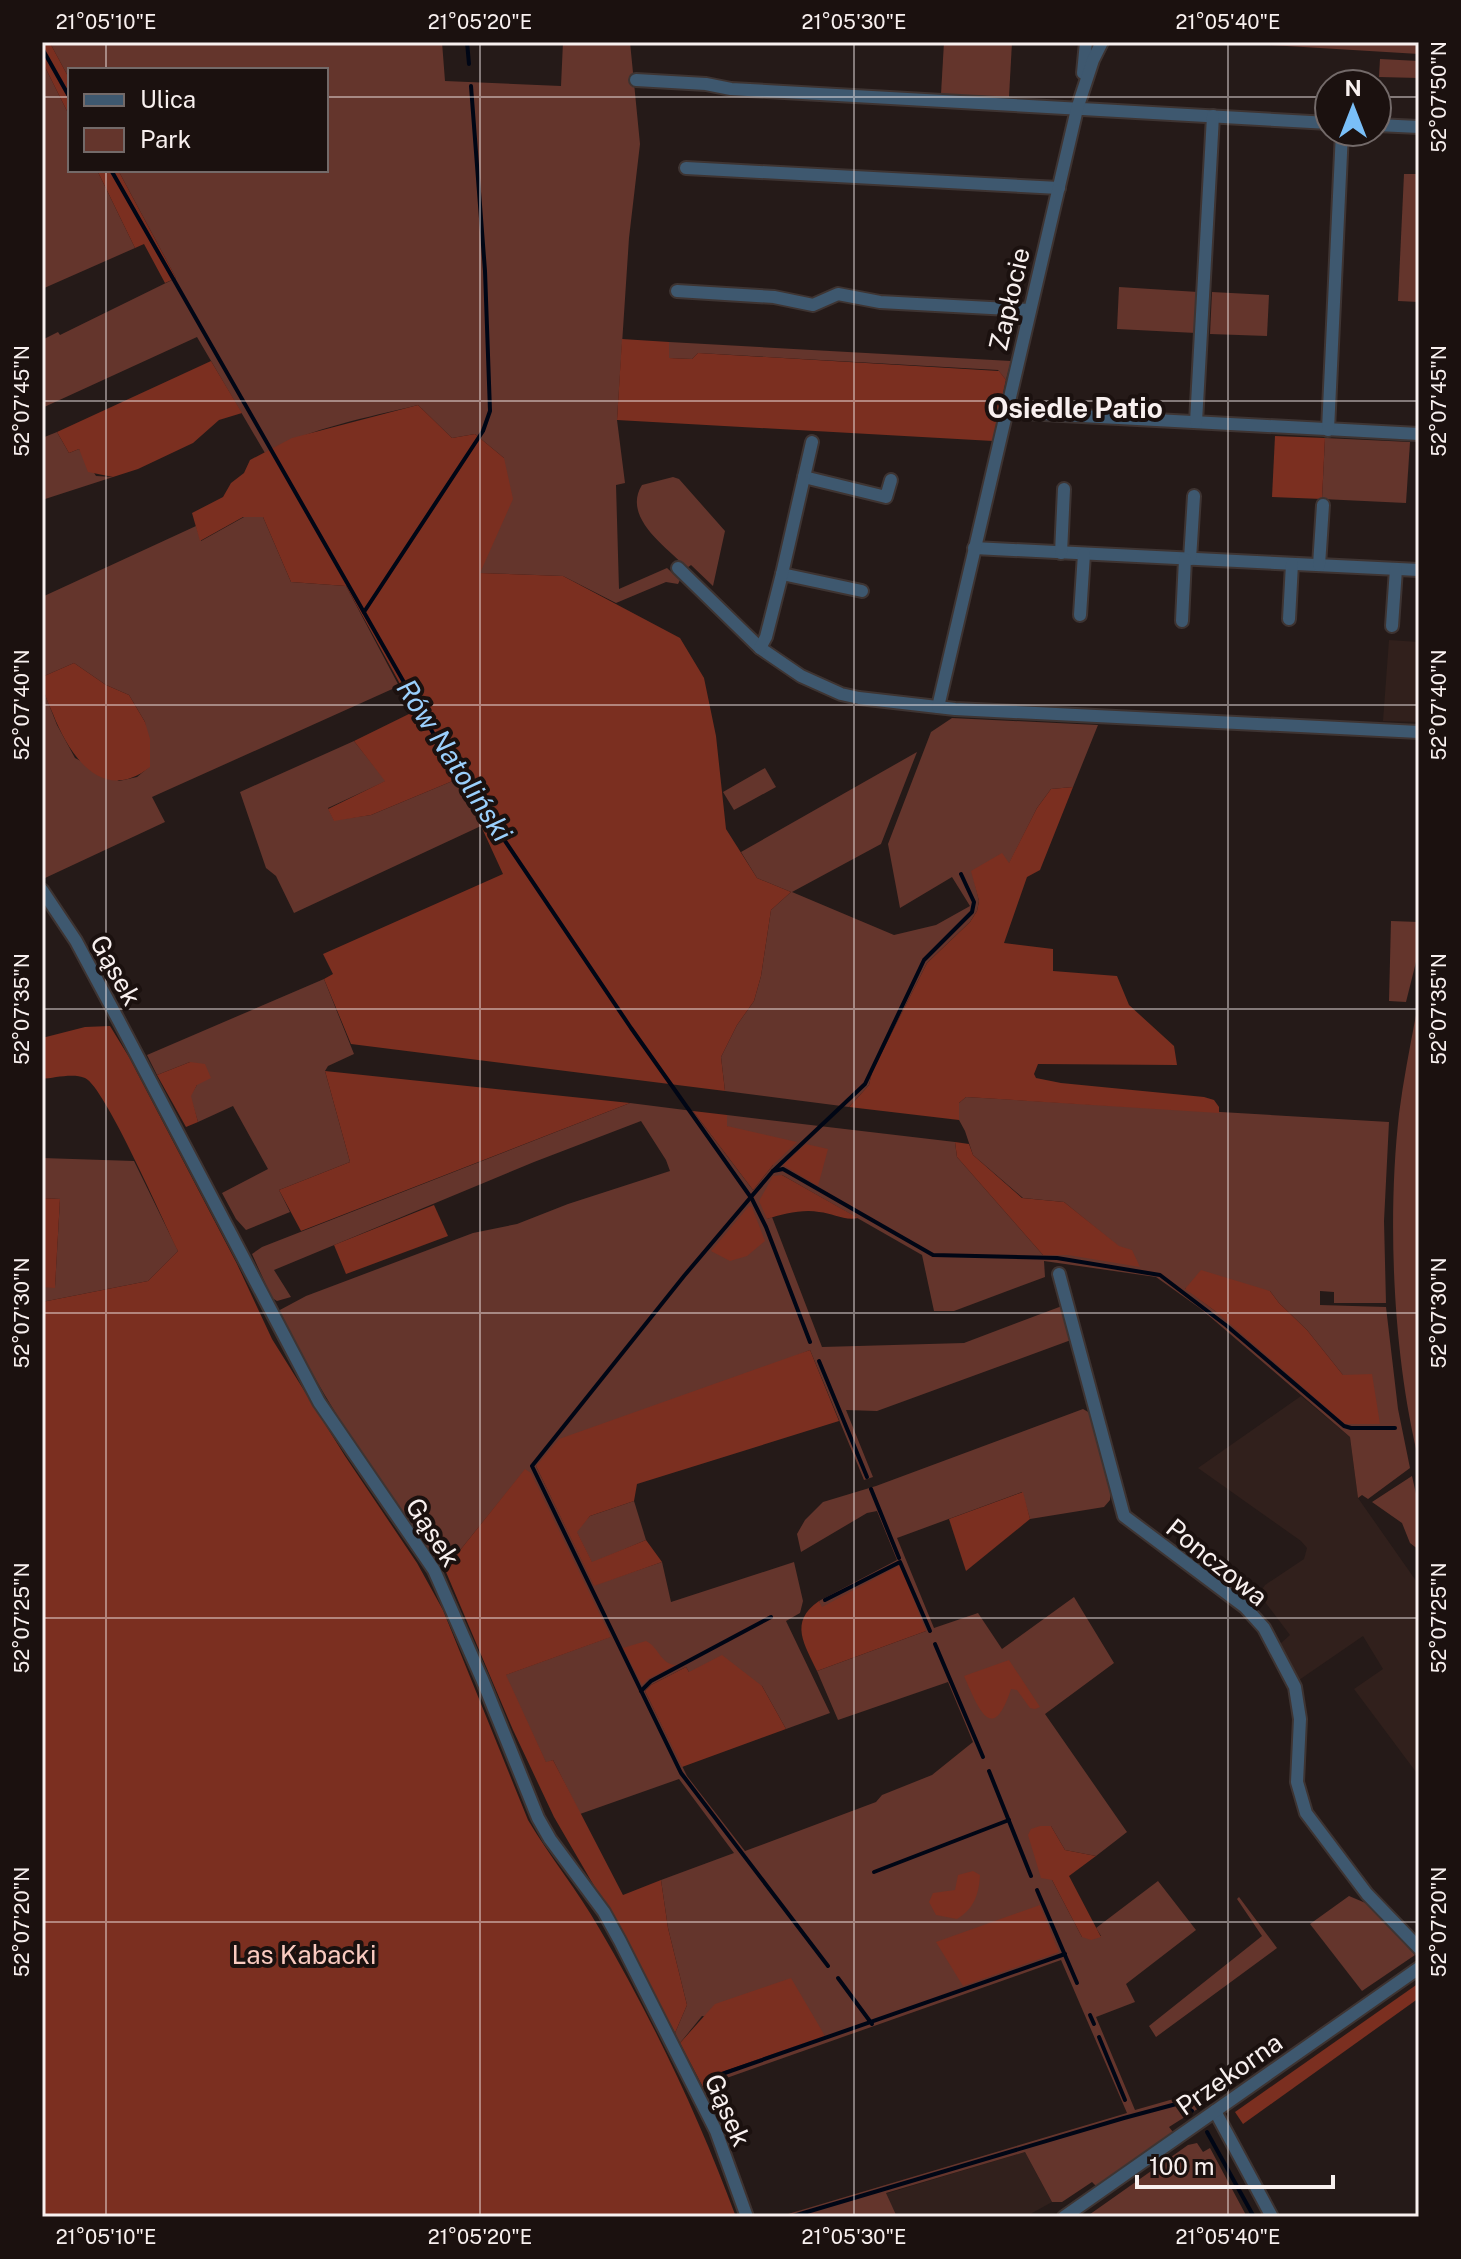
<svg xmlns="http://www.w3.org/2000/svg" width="1461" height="2259" font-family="'Public Sans',sans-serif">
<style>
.built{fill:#31201c}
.green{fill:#64352c;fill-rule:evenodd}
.forest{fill:#7b2f20}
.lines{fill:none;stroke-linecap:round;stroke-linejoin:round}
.stream{stroke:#000615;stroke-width:4}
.minor-casing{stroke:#3e3432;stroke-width:16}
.minor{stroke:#3e586f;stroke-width:12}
.ticks{fill:none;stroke:#f8f0ef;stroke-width:2;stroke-opacity:0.45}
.labels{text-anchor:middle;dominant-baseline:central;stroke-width:8;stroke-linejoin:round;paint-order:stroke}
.street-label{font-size:26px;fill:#f8f0ef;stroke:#1b110f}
.park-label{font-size:26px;fill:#facbc0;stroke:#1b110f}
.neighbourhood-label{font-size:28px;font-weight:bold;fill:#f8f0ef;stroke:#1b110f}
.water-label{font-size:28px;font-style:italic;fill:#9acffc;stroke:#1b110f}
.neatline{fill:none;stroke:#f8f0ef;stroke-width:3}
.ticks-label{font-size:20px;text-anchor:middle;fill:#f8f0ef}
</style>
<rect width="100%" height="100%" fill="#251a18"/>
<g class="built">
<polygon points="1389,640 1419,642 1419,722 1383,721"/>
<polygon points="1301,1396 1350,1437 1358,1498 1419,1585 1419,1776 1354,1689 1383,1669 1363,1636 1299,1680 1280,1644 1290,1635 1259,1594 1265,1585 1304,1559 1307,1548 1301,1541 1198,1468"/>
<polygon points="1025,2152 1052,2202 1025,2217 897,2217 885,2194"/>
</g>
<g class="green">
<path d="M442,42l3,39 116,5 2,-44h67l10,102 -11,94 -12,182 8,63 -9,2 3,104 48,-21 13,12 -2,4 -12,-2 -50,21 -53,-27 -84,-3 25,-115 -29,-24 -23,4 -34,-33c-52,13 -105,22 -153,48l-68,-116 -155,71v-68l16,-8 2,3 116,-57 -58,-108h208v-100h-256v10l-20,-37z"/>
<polygon points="944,42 1012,42 1009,97 941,94"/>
<polygon points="1251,42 1419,42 1419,54 1253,44"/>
<polygon points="1380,59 1419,61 1419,78 1379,77"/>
<polygon points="42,61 70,117 70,170 97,170 135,248 42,289"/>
<polygon points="1404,174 1419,174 1419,302 1398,301"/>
<polygon points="1119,287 1198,292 1196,333 1117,329"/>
<polygon points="1212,292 1269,295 1267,336 1210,334"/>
<polygon points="669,342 1011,361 1006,380 998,370 698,353 692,359 669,358"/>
<polygon points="57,432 69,453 79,449 96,476 113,477 42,500 42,438"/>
<polygon points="1325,438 1410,442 1406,503 1322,499"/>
<path d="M673,477l6,2 46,52 -12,55 -22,-21 -4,3c-22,-22 -65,-51 -45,-83z"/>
<polygon points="244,517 263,517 291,582 346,586 399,686 152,797 165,822 45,878 42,874 42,687 57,725 75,758 119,781 137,777 149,767 145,722 129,695 106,685 74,663 42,677 42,597 196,526 201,541"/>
<polygon points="952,718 1098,725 1073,787 1051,789 1037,808 1009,864 972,871 979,901 977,911 970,922 927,963 872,1072 869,1085 849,1107 725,1091 721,1057 737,1025 754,1001 761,976 771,910 791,892 757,878 741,852 917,752 881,844 792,892 894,935 936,925 970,906 952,877 900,908 888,844 931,732"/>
<polygon points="354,741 386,781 328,808 334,820 371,815 455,780 481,826 294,913 276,876 266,868 240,792"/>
<polygon points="765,768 776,787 734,810 723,792"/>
<polygon points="1391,921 1419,922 1419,950 1406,1002 1389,1001"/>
<polygon points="324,979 354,1054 328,1066 325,1071 350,1162 279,1190 290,1212 246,1230 236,1219 222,1193 268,1169 233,1106 198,1122 190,1096 197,1085 190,1062 157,1075 147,1055"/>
<path d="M1419,999v462c-26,-104 -32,-241 -20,-347 5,-39 13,-77 20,-115z"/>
<path d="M966,1097l423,25 -5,99 2,82h-52v-11l-14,-1v14l66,2 12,102 12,59 -42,31 -6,-4 -4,3 -8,-61 -149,-128 -45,-32 -112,-16 1,16 -91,34h-20l-12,-56 -140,-80 -15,44 5,-2 50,130 142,-4 98,-37 9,34 -194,71 -31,-1 27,67 -9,3 -54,-130 -274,116 58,119 68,-23 9,40 123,-40 9,39 -3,12 -14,8 44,92 -44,16 -24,-43 -73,-14 -3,-5 -35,18 -6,6 42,85 58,75 131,-49 6,-7 50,-20 41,-33 -25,-60 -110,38 -21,-49 109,-40 -105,-24 -2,-6 78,-41 -20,-49 -10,2 -66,39 -4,-18 8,-14 18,-18 53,-16 207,-77 7,4 21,78 -1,9 -6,7 -74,12 -8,-27 -125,46 37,90 44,-15 24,36 72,-52 40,66 -69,51 82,118 -31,24 -31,-6 -14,-24 1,54 30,57 19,-1 -5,-8 62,-47 38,49 -70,54 9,18 -39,15 39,93 56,-16 8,14 -30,19 4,5 -77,54 -4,-4 -30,20h-10l-27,-50 -139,41 11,24h-119l349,-104 -66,-153 -340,120 3,-8 101,-37 -123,-19 -22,27 -5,-10 12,-28 -19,-77 -7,-48 73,-27 -55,-74 -99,35 -27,-54 -7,3 -41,-88 105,-38 -85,-167 -64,79 -15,23c-64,-81 -120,-169 -168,-261l28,-15 167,-63 44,-9 51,-20 102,-33 -4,-11 -25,-39 -107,41 -260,108 17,27 -14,4 -5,-3 -20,-44 10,-7 368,-144 63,8 60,79 20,-25 -46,-39v-11l228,27 2,15 86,98h25l51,-8 -55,-45 -41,-4 -50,-43 -8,-24 -6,-11v-17zM1185,1288l85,3 9,12 28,27 36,45 -128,-64z"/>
<polygon points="42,1158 134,1161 178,1251 148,1281 42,1302 42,1287 55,1287 60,1199 42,1198"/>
<polygon points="1412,1476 1419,1507 1419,1550 1410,1543 1402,1523 1372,1502"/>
<polygon points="634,1501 646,1540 592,1563 576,1531 590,1516"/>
<polygon points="1349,1896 1368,1904 1415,1955 1362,1991 1310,1924"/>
<polygon points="1239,1897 1277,1948 1156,2037 1149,2026 1262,1936 1237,1899"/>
<polygon points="1197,2143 1203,2152 1210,2148 1247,2217 1086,2217 1188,2145"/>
</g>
<g class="forest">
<polygon points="50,43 70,80 70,117 42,61 42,46"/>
<polygon points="97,170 118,170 176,278 165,283 144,244 135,248"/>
<polygon points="622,339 669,342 669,358 692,359 698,353 999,371 1006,380 993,441 617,420"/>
<polygon points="211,361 242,413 219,420 193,443 138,469 113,477 88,472 79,449 69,453 57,432"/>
<polygon points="418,405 452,438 475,434 504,458 513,499 480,573 563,576 680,638 704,678 716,736 726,829 757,878 791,892 771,910 761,976 754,1001 737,1025 721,1057 725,1091 351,1044 324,979 333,974 323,954 503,874 481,826 455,780 371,815 334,821 328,809 385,781 354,741 415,711 346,586 291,582 263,517 243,517 200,541 192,513 223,497 231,483 244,473 250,460 292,438"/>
<polygon points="1275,436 1325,438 1322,499 1272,497"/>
<path d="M74,663l32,22 23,10 16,27 5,17v28c-48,38 -81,-12 -97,-53 -5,-12 -11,-23 -11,-37z"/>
<polygon points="1073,787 1040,870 1027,877 1004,943 1053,949 1053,971 1117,976 1129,1005 1174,1046 1177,1065 1038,1064 1034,1074 1036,1078 1061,1083 1204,1097 1214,1100 1219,1107 1219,1113 966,1097 959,1103 959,1120 849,1107 869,1085 872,1072 927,963 970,922 977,911 979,901 971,871 1002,853 1009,863 1037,808 1051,789"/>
<path d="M110,1026l19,31 108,207 35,75 73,117 72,107 26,47 85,210c22,37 50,71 71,108 54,92 100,189 137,289h-694v-915l106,-21 30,-30c-14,-28 -73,-164 -93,-173 -12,-5 -31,0 -43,1v-41l43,-11z"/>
<polygon points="190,1062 205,1064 211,1078 197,1085 191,1096 198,1122 186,1127 157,1075"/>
<polygon points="325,1071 630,1103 301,1231 279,1190 350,1162"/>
<polygon points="693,1111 727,1115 727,1126 797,1142 773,1165 753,1190"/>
<polygon points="955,1142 969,1144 973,1155 1022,1198 1064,1202 1119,1246 1132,1250 1140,1267 1068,1255 1043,1255 957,1157"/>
<polygon points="806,1144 828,1149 818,1186 783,1165"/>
<path d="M782,1175l76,43c-14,3 -25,-5 -39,-6 -16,-3 -37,2 -52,7l-8,-18 14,-25z"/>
<polygon points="42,1198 60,1199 55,1288 42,1287"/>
<polygon points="434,1205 448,1236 346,1274 334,1245"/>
<polygon points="749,1206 752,1207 765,1241 747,1256 730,1261 711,1251"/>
<polygon points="1201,1270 1270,1291 1279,1303 1307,1330 1343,1375 1372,1374 1380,1424 1345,1424 1215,1311 1185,1289"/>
<polygon points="810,1350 839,1421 637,1484 634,1501 590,1516 577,1532 592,1562 646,1540 662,1562 594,1586 536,1466 559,1439"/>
<polygon points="525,1469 531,1473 611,1637 506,1675 546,1762 553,1760 623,1895 661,1880 668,1928 687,2005 675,2033 625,1939 554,1817 513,1730 446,1572 461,1549"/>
<polygon points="1023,1492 1030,1519 966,1571 949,1519"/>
<path d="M900,1565l26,66 -109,40c-12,-26 -29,-49 2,-70l3,6z"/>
<path d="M646,1641c13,6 14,23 30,24l-28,14 -6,6 -19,-37z"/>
<polygon points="722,1655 762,1686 786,1729 682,1767 645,1691 651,1685 686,1667 689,1672"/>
<path d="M1009,1660l31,47 -5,2 -5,-1 -13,-18 -6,-1c-19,58 -33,18 -47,-13z"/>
<polygon points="1040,1826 1051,1826 1065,1850 1096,1856 1069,1876 1101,1937 1091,1940 1082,1937 1052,1880 1041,1878 1028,1835 1031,1829"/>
<path d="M973,1871l7,4c-1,19 -6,34 -23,44l-21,-4 -7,-13 4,-9 22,-3 3,-15z"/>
<polygon points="1040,1905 1059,1952 963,1986 936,1942"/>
<polygon points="791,1978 825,2036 725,2071 721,2080 723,2088 706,2093 680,2043 715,2004"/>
<polygon points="1419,1983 1419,1998 1243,2124 1235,2112"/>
</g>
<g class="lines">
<g class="stream">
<polyline points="467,42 469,64"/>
<polyline points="43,50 70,98"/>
<polyline points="111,170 437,740 631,1028 752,1199 766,1227 810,1342"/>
<polyline points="364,612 483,431 490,411 485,271 471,86"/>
<polyline points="773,1171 865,1084 924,960 972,912 974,902 961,874"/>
<polyline points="819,1361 867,1477"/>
<polyline points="871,1489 899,1558"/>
<polyline points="825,1600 900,1562 930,1631"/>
<polyline points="935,1644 983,1757"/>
<polyline points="641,1691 651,1681 771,1617"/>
<polyline points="989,1771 1031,1876"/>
<polyline points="874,1872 1009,1820"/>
<polyline points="1037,1890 1077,1983"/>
<polyline points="828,1966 681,1773 532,1466 684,1276 773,1171 783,1169 933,1255 1057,1258 1160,1275 1227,1326 1344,1426 1351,1428 1395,1428"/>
<polyline points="838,1978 872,2024"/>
<polyline points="1090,2015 1094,2024"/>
<polyline points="1099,2037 1125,2100"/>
<polyline points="719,2075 1065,1954"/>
<polyline points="1207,2132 1254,2217"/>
<polyline points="790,2217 1124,2118 1180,2103 1192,2111"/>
</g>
<g class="minor-casing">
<g id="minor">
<polyline points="1083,73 1086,42"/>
<polyline points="636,80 706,84 731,89 1329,123"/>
<polyline points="1377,125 1419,127"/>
<polyline points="686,168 1059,188"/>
<polyline points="677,291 774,297 813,305 838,294 880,302 1029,310"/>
<polyline points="1005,412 1419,434"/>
<polyline points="1196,422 1213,116"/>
<polyline points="1328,430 1342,132"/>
<polyline points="804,477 886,497 891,480"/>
<polyline points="974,548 1419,570"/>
<polyline points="1061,553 1064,489"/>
<polyline points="1190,559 1194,496"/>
<polyline points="1319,565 1323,505"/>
<polyline points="678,568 760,648 801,676 841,694 859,698 955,709 1419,732"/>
<polyline points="782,574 862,591"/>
<polyline points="1080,615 1084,554"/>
<polyline points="1289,619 1292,564"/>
<polyline points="1182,621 1185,559"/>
<polyline points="1392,626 1396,569"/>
<polyline points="760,648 766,637 782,574 812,442"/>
<polyline points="938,707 1077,109 1093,60 1102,42"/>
<polyline points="42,890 76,941 120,1023 319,1402 434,1570 482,1679 538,1818 550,1839 604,1912 620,1941 716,2131 747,2217"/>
<polyline points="1059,1274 1124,1516 1245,1607 1264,1628 1295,1687 1300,1719 1297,1782 1306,1813 1367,1894 1419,1948"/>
<polyline points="1215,2111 1272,2217"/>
<polyline points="1064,2217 1419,1968"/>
</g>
</g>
<use href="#minor" class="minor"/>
</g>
<path class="ticks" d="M106,42v28M480,42v2175M854,42v2175M1228,42v2175M42,97h28M326,97h1003M1377,97h42M106,170v2047M42,401h1377M42,705h1377M42,1009h1377M42,1313h1377M42,1618h1377M42,1922h1377"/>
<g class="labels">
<g class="street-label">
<text transform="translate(1009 299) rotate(-77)">Zapłocie</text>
<text transform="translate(116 970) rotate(61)">Gąsek</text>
<text transform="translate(433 1532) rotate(57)">Gąsek</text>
<text transform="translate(1217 1562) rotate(39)">Ponczowa</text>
<text transform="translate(1229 2074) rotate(-35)">Przekorna</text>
<text transform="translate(728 2110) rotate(66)">Gąsek</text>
</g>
<g class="park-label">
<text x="304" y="1954">Las Kabacki</text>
</g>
<g class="neighbourhood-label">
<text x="1075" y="407">Osiedle Patio</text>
</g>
<g class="water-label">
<text transform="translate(455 760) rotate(57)">Rów Natoliński</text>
</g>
</g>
<rect width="1461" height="2259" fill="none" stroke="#1b110f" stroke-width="88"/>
<rect x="68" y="68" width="260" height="104" fill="#1b110f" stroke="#736a69" stroke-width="2"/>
<rect x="84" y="94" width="40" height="12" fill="#3e586f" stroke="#736a69" stroke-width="2"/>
<text x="140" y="108" font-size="24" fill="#f8f0ef">Ulica</text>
<rect x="84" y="128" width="40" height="24" fill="#64352c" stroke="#736a69" stroke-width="2"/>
<text x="140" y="148" font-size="24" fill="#f8f0ef">Park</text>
<g transform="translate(1353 108)"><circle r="38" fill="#1b110f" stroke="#736a69" stroke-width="2"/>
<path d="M0-6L14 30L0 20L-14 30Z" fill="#7abff8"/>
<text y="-12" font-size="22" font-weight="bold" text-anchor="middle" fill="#f8f0ef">N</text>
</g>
<path d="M1137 2175v12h196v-12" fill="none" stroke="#f8f0ef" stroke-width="4"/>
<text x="1149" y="2175" font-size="24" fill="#f8f0ef" stroke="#1b110f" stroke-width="6" paint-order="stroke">100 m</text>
<rect x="44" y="44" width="1373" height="2171" class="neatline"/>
<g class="ticks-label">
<text x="106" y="29">21°05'10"E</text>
<text x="480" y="29">21°05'20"E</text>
<text x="854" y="29">21°05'30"E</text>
<text x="1228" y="29">21°05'40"E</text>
<text transform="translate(1439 97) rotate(-90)" y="7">52°07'50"N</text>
<text transform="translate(22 401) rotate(-90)" y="7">52°07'45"N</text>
<text transform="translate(1439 401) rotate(-90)" y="7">52°07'45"N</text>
<text transform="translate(22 705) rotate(-90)" y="7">52°07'40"N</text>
<text transform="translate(1439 705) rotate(-90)" y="7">52°07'40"N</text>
<text transform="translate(22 1009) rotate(-90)" y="7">52°07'35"N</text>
<text transform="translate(1439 1009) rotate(-90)" y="7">52°07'35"N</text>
<text transform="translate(22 1313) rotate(-90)" y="7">52°07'30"N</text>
<text transform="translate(1439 1313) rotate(-90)" y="7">52°07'30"N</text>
<text transform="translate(22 1618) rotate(-90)" y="7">52°07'25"N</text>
<text transform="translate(1439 1618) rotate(-90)" y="7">52°07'25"N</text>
<text transform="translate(22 1922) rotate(-90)" y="7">52°07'20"N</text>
<text transform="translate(1439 1922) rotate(-90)" y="7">52°07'20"N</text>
<text x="106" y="2244">21°05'10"E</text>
<text x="480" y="2244">21°05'20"E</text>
<text x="854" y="2244">21°05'30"E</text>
<text x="1228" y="2244">21°05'40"E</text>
</g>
</svg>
